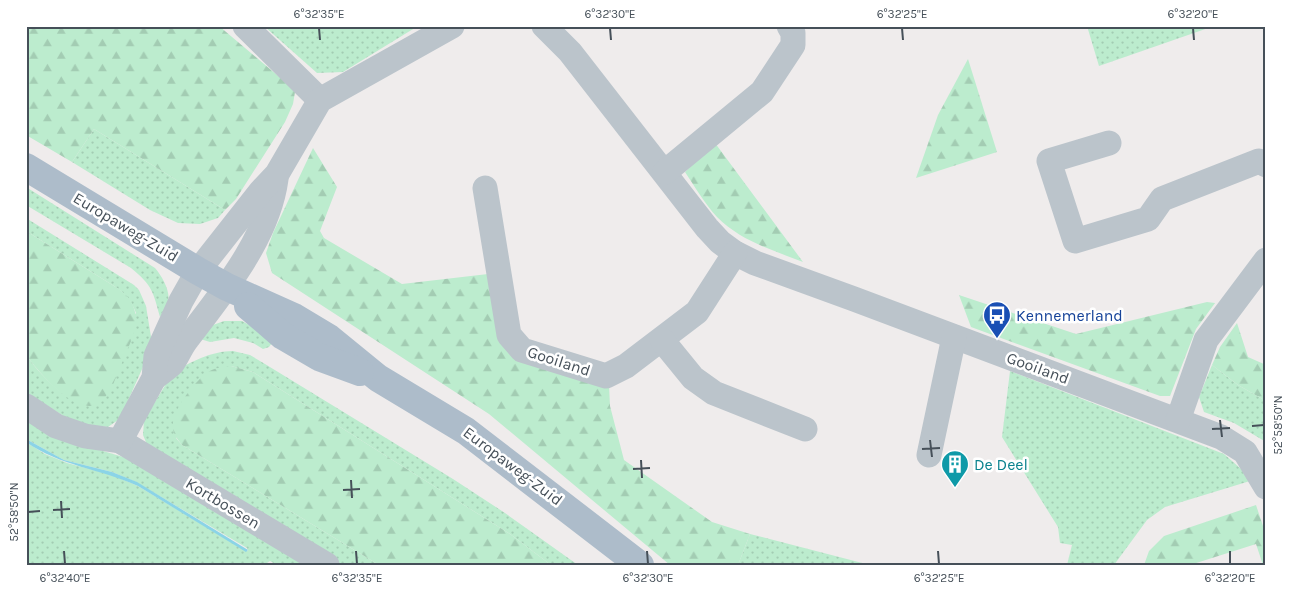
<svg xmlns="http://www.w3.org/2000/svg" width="1292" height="591" font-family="Karla,sans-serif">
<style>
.grass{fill:url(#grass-dots)}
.forest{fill:url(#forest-firs)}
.water{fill:#8bd4e7}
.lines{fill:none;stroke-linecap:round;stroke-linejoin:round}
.minor{stroke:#bbc4cb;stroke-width:25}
.major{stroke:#adbcca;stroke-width:28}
.ticks{fill:none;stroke:#465059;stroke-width:2}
.labels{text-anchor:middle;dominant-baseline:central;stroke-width:5;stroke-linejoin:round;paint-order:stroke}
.street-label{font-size:16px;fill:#465059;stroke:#fff}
.transit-label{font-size:16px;fill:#164399;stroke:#fff;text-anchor:start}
.culture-label{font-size:16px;fill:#0d838f;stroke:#fff;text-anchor:start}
.neatline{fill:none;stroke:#465059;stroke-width:2}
.ticks-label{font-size:12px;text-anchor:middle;fill:#465059}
</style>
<defs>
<pattern id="grass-dots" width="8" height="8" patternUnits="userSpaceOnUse" patternTransform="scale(1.25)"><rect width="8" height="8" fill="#bcecce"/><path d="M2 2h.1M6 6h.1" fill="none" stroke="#a3ccb3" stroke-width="1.8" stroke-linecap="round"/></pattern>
<pattern id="forest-firs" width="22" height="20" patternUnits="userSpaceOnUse" patternTransform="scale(1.25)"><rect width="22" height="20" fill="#bcecce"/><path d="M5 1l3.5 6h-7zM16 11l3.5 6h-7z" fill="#a3ccb3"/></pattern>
</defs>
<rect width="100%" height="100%" fill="#efecec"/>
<g class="grass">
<polygon points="264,26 418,26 343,72 317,73"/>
<polygon points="1087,26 1214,26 1099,66"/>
<polygon points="94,129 225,210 218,218 200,224 178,223 150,210 72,162"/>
<path d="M26,187l129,81c7,8 16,24 13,34 -2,5 -6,11 -8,15 -7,-25 -7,-31 -29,-49l-105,-63z"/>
<path d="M26,218l108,67 5,5 7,16 6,37 -1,6 -29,65 -4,6 -10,7 -32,-3 -47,-30 -3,-3v-36c13,18 28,33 46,45l64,-87c-5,-13 -10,-19 -22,-27l-88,-55z"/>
<polygon points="224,321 242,321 275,339 269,347 263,349 253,343 234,338 210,342 197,338 213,325"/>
<path d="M233,351l17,4 15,9 188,115 52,34 73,52h-27l-41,-31 -257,-162 -22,-6 -55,72 6,7 197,120h-38l-149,-90 -44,-28 -5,-12 1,-15 28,-46c17,-12 40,-23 61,-23z"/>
<polygon points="1212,365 1238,385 1266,401 1266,442 1234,423 1204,412 1199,397"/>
<polygon points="1010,371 1224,454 1249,476 1250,481 1165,507 1147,520 1114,565 1067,565 1072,545 1060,543 1058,527 1002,437"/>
<polygon points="26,416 103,451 140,462 311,565 277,565 270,561 267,563 268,565 26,565 26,442 45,454 67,463 112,475 138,486 246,551 248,551 247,548 136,482 112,472 64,460 26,439"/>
<polygon points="750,534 870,565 738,565"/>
</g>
<g class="forest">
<polygon points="26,26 219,26 290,86 295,92 293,104 285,122 236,199 225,210 94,129 72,162 26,135"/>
<polygon points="968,59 997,152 916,178 938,115"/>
<path d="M715,143l88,119c-31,-12 -62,-21 -86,-45 -12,-13 -22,-30 -32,-45z"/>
<polygon points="313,148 337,187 320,231 324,238 402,284 488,274 501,336 609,384 610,406 624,460 712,522 750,534 738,565 670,565 489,414 272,273 266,253 273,233"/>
<path d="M26,231l88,55c11,7 18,13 21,26 4,16 -6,33 -12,48 -5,12 -11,31 -21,41 -23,21 -64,-30 -76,-46z"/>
<polygon points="959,295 1076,334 1207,302 1215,303 1196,329 1170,396 1160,396 971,327"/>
<polygon points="1237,323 1248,357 1266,365 1266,401 1238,385 1212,365 1220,347"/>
<path d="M231,366l22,6 257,162 41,31h-172l-197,-120c-4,-5 -9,-11 -9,-17 -2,-17 22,-47 35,-56 6,-4 15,-5 23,-6z"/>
<polygon points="1256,505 1266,535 1266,565 1263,565 1256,544 1190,565 1144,565 1149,551 1164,536"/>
</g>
<path class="water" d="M26,439l38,21 48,12 25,10 111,68 -2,2 -108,-66c-37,-17 -78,-20 -112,-44z"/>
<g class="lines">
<g class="minor">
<polyline points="245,26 320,100"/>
<polyline points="544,26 570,52 707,228 720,242 735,253 755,263 854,299 1221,437 1245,452 1266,487"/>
<polyline points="1109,143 1049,161 1075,241 1148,219 1162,199 1259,161 1266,165"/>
<polyline points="665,172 762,92 793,45 793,33 789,26"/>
<polyline points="485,188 509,335 522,350 606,376 626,366 697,312 735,253"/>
<polyline points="662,340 693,378 714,393 805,429"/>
<path d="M154,378c5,-4 13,-9 18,-14 6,-8 9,-18 16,-26 35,-46 80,-100 88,-159"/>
<polyline points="26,406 56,426 85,436 120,441 327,565"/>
<polyline points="1178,420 1206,340 1266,260"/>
<polyline points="120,441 154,378 156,356 181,301 198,271 261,191 277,174 320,100 452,26"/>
<polyline points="929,455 954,337"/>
</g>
<g class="major">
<polyline points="26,167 198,271 227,287 294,317 329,338 378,378 466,431 640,565"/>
<polyline points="248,306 283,336 319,357 360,372"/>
</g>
</g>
<path class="ticks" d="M319,28l1,12M610,28l1,12M902,28l1,12M1193,28l1,12M1220,420l2,17M1252,426l12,-1M1212,429l18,-1M930,440l2,17M922,449l18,-1M641,460l1,18M633,469l17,-1M351,480l1,18M343,490l17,-1M61,501l1,17M53,510l17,-1M28,512l12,-1M64,551l1,13M356,551l1,13M647,551l1,13M938,551l1,13M1230,551v13"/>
<defs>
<g id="bus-pin" transform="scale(1.4375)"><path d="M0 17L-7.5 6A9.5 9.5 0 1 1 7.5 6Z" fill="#1a4fb4" stroke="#fff"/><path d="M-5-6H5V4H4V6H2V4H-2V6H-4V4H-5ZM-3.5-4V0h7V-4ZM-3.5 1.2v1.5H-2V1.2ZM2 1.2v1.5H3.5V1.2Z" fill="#fff"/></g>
<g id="building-pin" transform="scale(1.4375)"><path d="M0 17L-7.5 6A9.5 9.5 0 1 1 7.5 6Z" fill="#0f9aa8" stroke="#fff"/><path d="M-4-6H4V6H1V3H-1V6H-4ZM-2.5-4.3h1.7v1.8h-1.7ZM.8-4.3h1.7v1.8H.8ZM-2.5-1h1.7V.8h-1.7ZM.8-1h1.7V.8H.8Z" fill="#fff"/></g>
</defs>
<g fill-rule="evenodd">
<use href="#bus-pin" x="997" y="315"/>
<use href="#building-pin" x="955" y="464"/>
</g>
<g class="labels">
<g class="street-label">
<text transform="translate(126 227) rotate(31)">Europaweg-Zuid</text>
<text transform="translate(559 361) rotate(18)">Gooiland</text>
<text transform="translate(1038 368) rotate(20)">Gooiland</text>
<text transform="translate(513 466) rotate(37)">Europaweg-Zuid</text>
<text transform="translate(223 503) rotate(31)">Kortbossen</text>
</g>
<g class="transit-label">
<text x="1016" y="315">Kennemerland</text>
</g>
<g class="culture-label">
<text x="974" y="464">De Deel</text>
</g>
</g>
<rect width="1292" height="591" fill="none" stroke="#ffffff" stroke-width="55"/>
<rect x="28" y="28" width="1236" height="536" class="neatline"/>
<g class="ticks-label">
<text x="319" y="18">6°32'35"E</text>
<text x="610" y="18">6°32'30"E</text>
<text x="902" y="18">6°32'25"E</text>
<text x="1193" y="18">6°32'20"E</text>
<text transform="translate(1278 425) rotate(-90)" y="4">52°58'50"N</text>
<text transform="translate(14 512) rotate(-90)" y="4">52°58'50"N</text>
<text x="65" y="582">6°32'40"E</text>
<text x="357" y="582">6°32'35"E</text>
<text x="648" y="582">6°32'30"E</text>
<text x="939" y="582">6°32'25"E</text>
<text x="1230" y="582">6°32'20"E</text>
</g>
</svg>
